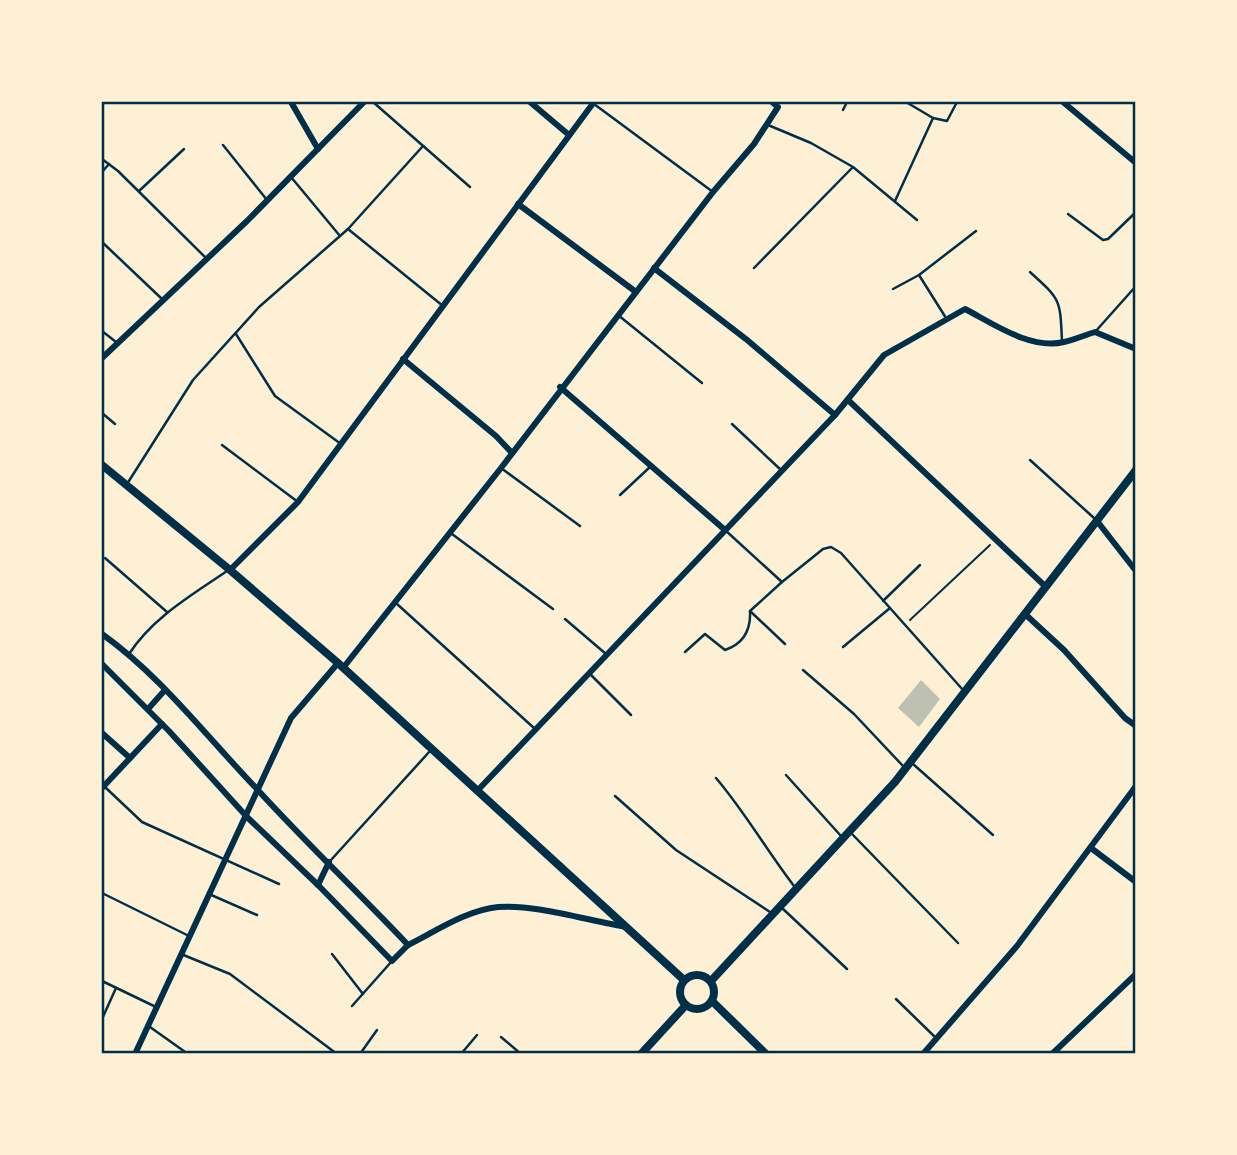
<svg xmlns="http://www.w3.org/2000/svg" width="1237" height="1155" font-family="Manrope,sans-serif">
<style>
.building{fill:#bec0b2}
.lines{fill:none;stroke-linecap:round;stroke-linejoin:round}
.path{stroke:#003049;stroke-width:2}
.service{stroke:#003049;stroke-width:2.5}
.minor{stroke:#003049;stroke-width:6}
.secondary{stroke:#003049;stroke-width:8}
.neatline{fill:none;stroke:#003049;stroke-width:2.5}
</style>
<rect width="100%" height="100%" fill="#fdf0d5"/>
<polygon class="building" points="921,680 940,699 919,727 898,708"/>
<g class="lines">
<polyline class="path" points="910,620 990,545"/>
<g class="service">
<polyline points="373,102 470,187"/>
<polyline points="906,102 933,118 947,121 957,102"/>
<polyline points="594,104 713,192"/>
<polyline points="843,110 847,102"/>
<polyline points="768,125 811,143 853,167 917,220"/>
<polyline points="223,145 267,200"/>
<polyline points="102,159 118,171 206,258"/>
<polyline points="102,172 109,164"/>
<polyline points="291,177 340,236"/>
<polyline points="139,191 184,149"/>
<polyline points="895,201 933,118"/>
<polyline points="1068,214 1103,240 1108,239 1136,212"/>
<polyline points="348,229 443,306"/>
<polyline points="102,242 162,299"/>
<polyline points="754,268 852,168"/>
<path d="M1030,272c31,28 30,27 32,69"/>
<polyline points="919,275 946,318"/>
<polyline points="893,289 919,275 976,231"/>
<polyline points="618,315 702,383"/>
<polyline points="102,331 116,342"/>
<polyline points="1095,332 1136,286"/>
<polyline points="236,334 275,396 341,444"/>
<polyline points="102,413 115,424"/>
<polyline points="732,424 781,470"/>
<polyline points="222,445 298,502"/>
<polyline points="1030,460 1094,518"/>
<polyline points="501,468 580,526"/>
<polyline points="127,484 193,380 259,307 348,229 423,146"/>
<polyline points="620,495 651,466"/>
<polyline points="725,530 782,582 823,549 831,547 841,553 963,690"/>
<polyline points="452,534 553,609"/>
<polyline points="105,558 167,612"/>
<polyline points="883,601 920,565"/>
<polyline points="397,604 534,728"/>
<polyline points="750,611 785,644"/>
<polyline points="565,619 606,654"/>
<polyline points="843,647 890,608"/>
<path d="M685,652l20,-18 20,16c18,-6 26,-20 25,-39l32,-29"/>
<path d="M129,654c24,-37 63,-59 98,-83"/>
<polyline points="803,670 854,714 903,766"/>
<polyline points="591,675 631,715"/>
<polyline points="913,764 993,835"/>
<polyline points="786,775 841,836"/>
<path d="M716,778c29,34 51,73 78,108"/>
<polyline points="106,788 142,822 279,884"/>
<polyline points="615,796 676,850 770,912"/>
<polyline points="852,834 958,943"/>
<polyline points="331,860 430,751"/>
<polyline points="102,893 189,936"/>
<polyline points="209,894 257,915"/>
<polyline points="782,908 847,969"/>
<polyline points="181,954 230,974 337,1054"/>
<polyline points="332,954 363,994"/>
<polyline points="102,981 156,1007"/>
<polyline points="896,999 936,1038"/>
<polyline points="352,1006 392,961"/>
<polyline points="102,1019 116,988"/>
<polyline points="150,1027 188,1054"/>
<polyline points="501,1037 521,1054"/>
<polyline points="360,1054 377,1030"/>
<polyline points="461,1054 477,1035"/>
</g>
<g class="minor">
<polyline points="291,102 318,149"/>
<polyline points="530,102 569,135"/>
<polyline points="1063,102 1136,163"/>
<polyline points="518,204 636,292"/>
<polyline points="654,268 746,339 835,415"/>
<polyline points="102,358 247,221 364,102"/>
<polyline points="403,359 496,436 512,453"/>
<polyline points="560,387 725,530"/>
<polyline points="848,400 1046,587"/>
<polyline points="1097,521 1136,571"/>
<polyline points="230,570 298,502 594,102"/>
<polyline points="1025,614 1064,650 1125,718 1136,726"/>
<path d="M102,634c59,42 104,102 154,154 49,54 102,104 152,157l-16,16 -74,-76 -71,-68 -78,-86 -67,-67"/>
<polyline points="343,668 501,468 713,192 754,144 778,107 772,102"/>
<polyline points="148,709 165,690"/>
<polyline points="102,733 130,758"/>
<polyline points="102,788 162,724"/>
<path d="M478,790l357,-375 49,-60 81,-46c29,15 65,41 99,33 10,-2 21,-7 31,-10l41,17"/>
<polyline points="1091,848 1136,882"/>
<polyline points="318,885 329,862"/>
<path d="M408,945c28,-14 59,-35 90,-38 38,-3 91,14 129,20"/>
<polyline points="135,1054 291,718 338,663"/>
<polyline points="923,1054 1017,946 1136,786"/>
<polyline points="1052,1054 1136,974"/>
</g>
<g class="secondary">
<polyline points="102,465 230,570 338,663 684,980"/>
<circle cx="697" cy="992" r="17"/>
<polyline points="711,981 895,782 1136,470"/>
<polyline points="712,1001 766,1054"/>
<polyline points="641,1054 686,1005"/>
</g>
</g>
<rect width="1237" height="1155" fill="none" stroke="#fdf0d5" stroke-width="206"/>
<rect x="103" y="103" width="1031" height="949" class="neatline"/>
</svg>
